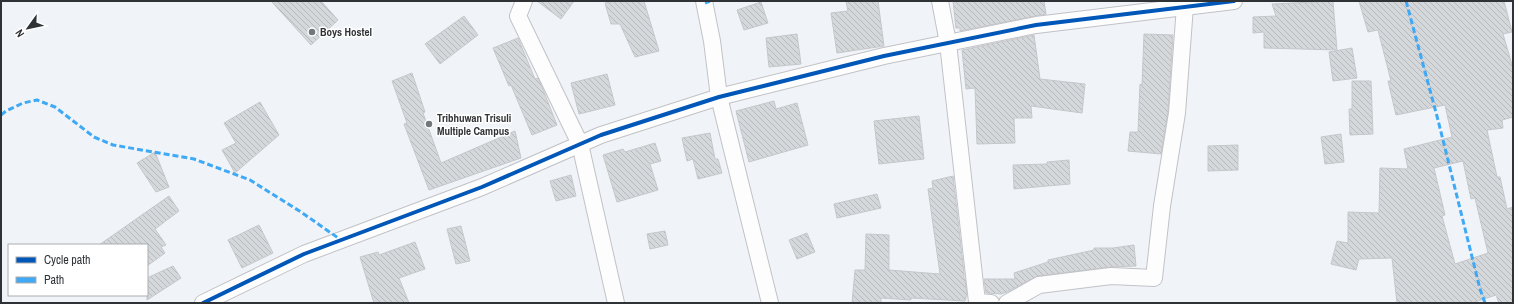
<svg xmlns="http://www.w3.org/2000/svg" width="1514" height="304" font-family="'Archivo Narrow',sans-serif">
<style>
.building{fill:url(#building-back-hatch);stroke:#c5c7cb;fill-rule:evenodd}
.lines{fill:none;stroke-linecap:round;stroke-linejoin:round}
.minor-casing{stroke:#c0c2c6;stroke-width:18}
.minor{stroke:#fdfdfe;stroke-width:16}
.quiet{stroke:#3fa9f5;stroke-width:3;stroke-dasharray:6 3;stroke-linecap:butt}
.cycleway-casing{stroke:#fff;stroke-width:6}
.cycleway{stroke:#0057b8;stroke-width:4}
.poi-dot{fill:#73777a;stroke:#fff;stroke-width:1.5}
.labels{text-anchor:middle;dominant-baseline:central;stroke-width:3;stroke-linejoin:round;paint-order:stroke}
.poi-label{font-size:11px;font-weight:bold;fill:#303336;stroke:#fff;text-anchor:start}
</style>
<defs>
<pattern id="building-back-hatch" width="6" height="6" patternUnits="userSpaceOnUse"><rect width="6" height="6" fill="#d5d8db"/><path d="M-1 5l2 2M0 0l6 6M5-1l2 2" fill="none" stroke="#b7babd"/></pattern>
</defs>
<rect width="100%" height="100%" fill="#f0f4f8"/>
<g class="building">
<polygon points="271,1 321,1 338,20 311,45"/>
<polygon points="537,1 574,1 561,19"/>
<polygon points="615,1 644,1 659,51 635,57 620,24 611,24 605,3"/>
<polygon points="846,1 878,1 884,46 837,53 831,13 848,11"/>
<polygon points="953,1 1044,1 1046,14 960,31 960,28 956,28"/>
<polygon points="1333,1 1337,50 1264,48 1264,32 1253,33 1253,17 1276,16 1272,4"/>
<path d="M1359,1h145l8,31 -9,2 10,34v49l-11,3 1,8 -16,2 10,47h3l7,32 6,-2v96h-14l-3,-8 -24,8h-75l-5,-45 -33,1 -3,11 -25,-6 6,-23 11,2v-31l31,1 1,-45 28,1 -4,-20 48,-12 -7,-32 -49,10 -8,-34h3l-13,-51 -10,2zM1463,161l8,38 4,-1 13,55 -33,11 -13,-48 3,-1 -11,-47z"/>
<polygon points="761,2 768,23 744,30 737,10"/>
<polygon points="464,16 478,35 440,64 425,44"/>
<polygon points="797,34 801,64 769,67 766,38"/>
<polygon points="1144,34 1173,35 1168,112 1161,154 1128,151 1130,132 1138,132 1140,84 1142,85"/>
<polygon points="1034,35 1040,79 1085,84 1082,113 1031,106 1032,118 1014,118 1015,143 977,144 975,88 966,89 962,50"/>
<polygon points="518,38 535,79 538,78 540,82 557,125 532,135 511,85 509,86 493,48"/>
<polygon points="1352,48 1357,78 1333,81 1329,52"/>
<polygon points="412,73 425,112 423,113 441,163 515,131 521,158 429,190 404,124 407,123 392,81"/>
<polygon points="607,74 615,105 579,114 571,83"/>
<polygon points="1352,81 1371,81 1373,134 1350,135 1349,109 1352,109"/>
<polygon points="774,101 776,109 797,103 808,145 749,162 736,111"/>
<polygon points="260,102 279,135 235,173 222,150 236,143 224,123"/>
<polygon points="919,116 924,159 879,164 874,121"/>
<polygon points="710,133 715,159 718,159 722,173 698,179 693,159 687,161 682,138"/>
<polygon points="1341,134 1344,162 1325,164 1321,137"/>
<polygon points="655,143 661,161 650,164 658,190 617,202 603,155 623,149 625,152"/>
<polygon points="1238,145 1238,170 1208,171 1208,146"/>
<polygon points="155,152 169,187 156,192 137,163"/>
<polygon points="1069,160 1070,184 1014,189 1013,165 1047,164 1047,162"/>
<polygon points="571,175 576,196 556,201 550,181"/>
<polygon points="953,176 964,273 964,279 965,279 967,294 965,301 911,298 911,300 881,298 881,303 852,303 855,270 865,270 866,234 889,235 889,270 940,274 928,189 933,188 932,181"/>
<polygon points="877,194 881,208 837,218 834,204"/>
<polygon points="169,196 179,211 155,229 166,245 161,247 165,253 147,266 147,245 99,245"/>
<polygon points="259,225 273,253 242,268 228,240"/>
<polygon points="461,226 470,261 456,264 447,229"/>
<polygon points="665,231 668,245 650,249 647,234"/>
<polygon points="807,233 815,252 797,259 789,240"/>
<polygon points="415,242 425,269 399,278 409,303 374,303 360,257 378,252 379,255"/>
<polygon points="1134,245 1136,266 1110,267 1038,276 1007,292 1001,294 986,293 984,279 1015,279 1014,273 1048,262 1048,260 1094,250 1094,248 1113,248"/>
<polygon points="173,266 181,278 147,300 147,278"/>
</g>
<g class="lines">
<g class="minor-casing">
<g id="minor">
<polyline points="524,1 518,16 580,144 616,303"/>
<polyline points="704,1 712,41 719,97 770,303"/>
<polyline points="940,1 948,43 977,302 991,303"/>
<polyline points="203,303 304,254 482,187 601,135 719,97 884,56 1036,25 1234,1"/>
<polyline points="1007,303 1039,285 1111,276 1154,278 1162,206 1177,113 1185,6"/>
</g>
</g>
<use href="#minor" class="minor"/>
<g class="quiet">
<polyline points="1406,1 1438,120 1480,289 1485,303"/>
<polyline points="705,3 710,1"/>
<polyline points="1,115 6,111 23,103 37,100 55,107 94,137 113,145 194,159 250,180 301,212 341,240"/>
</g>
<g class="cycleway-casing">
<polyline id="cycleway" points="203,303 304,254 482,187 601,135 719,97 884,56 1036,25 1234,1"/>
</g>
<use href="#cycleway" class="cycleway"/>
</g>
<g class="poi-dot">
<circle cx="312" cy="32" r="4"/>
<circle cx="429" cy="124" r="4"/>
</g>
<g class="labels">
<g class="poi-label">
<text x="320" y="32">Boys Hostel</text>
<text x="437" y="118">Tribhuwan Trisuli<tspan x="437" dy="13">Multiple Campus</tspan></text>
</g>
</g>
<rect width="1514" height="304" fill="none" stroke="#303336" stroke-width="4"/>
<rect x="8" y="244" width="140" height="52" fill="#ffffff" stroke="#acadaf"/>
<rect x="16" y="257" width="20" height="6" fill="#0057b8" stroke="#acadaf"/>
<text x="44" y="264" font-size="12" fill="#303336">Cycle path</text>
<rect x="16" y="277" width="20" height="6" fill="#3fa9f5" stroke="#acadaf"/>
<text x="44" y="284" font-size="12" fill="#303336">Path</text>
<g transform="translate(28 28) rotate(237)" stroke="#ffffff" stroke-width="3" paint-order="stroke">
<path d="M0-3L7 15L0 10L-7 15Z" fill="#303336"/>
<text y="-6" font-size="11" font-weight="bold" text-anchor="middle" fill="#303336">N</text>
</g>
</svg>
